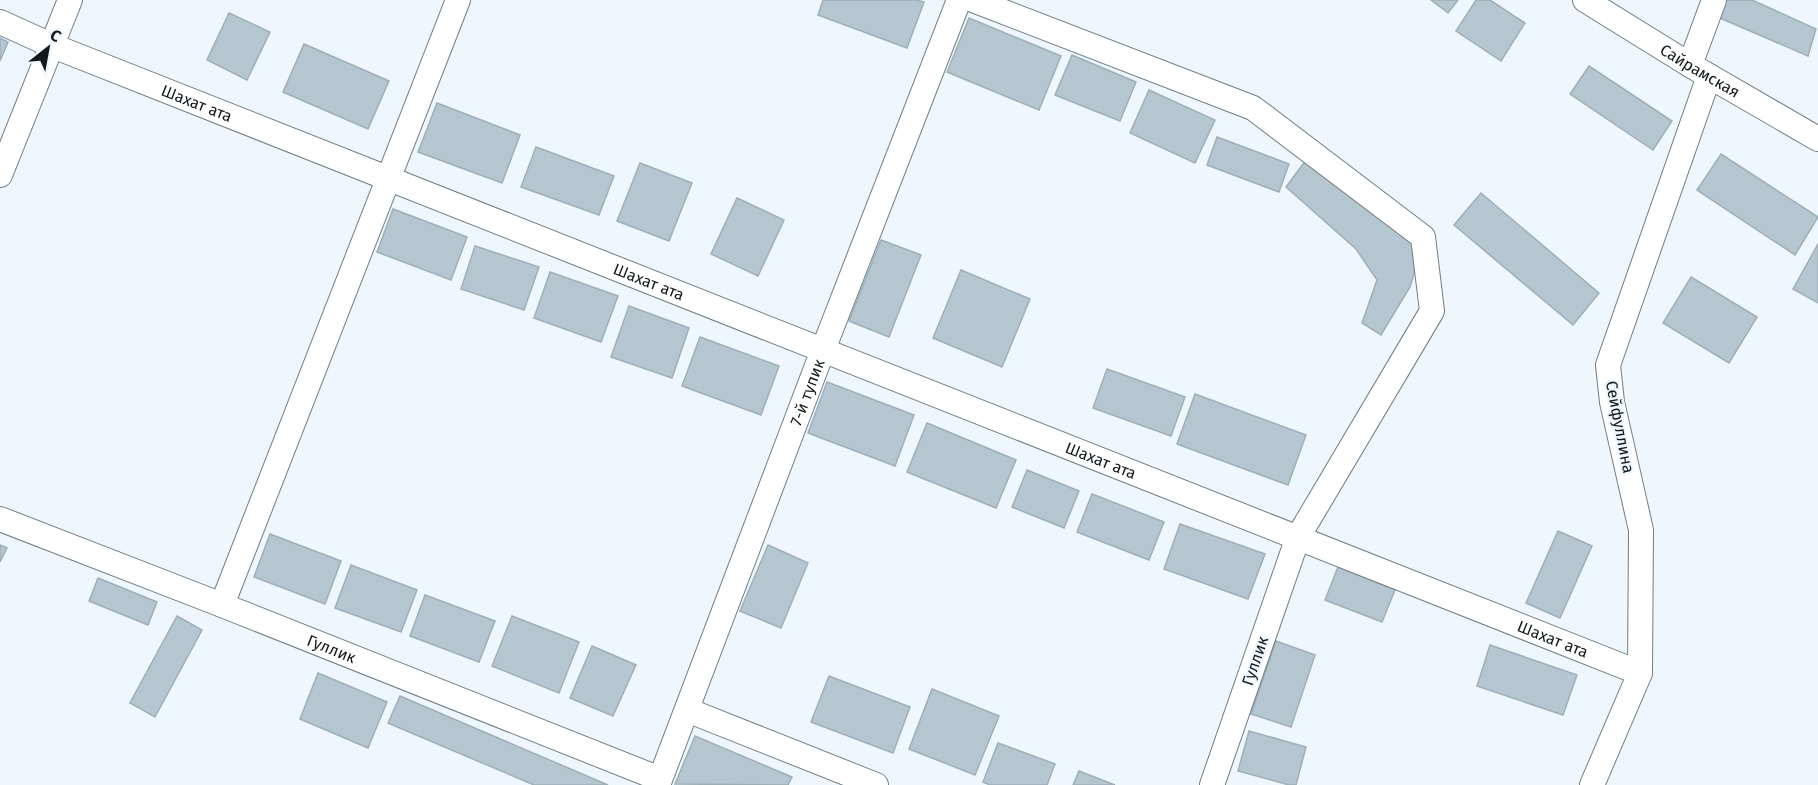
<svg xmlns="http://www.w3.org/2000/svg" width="1818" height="785" font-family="'Fira Sans',sans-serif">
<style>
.building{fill:#b6c6d0;stroke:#9fafb8;stroke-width:1.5}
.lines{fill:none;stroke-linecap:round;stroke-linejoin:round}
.minor-casing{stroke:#6f7e87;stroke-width:26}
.minor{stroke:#fff;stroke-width:24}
.labels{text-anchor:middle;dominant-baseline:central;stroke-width:4.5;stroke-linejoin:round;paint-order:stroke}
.street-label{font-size:16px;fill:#12181b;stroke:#edf7fd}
</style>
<rect width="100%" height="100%" fill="#edf7fd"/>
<g class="building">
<polygon points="823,0 917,0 924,2 907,48 818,15"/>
<polygon points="1431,0 1458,0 1448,13"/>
<polygon points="1476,0 1490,0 1525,23 1501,61 1456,31"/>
<polygon points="1720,0 1752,0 1816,29 1808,56 1713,15"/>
<polygon points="229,13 270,32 247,80 207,60"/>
<polygon points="969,18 1061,56 1039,110 947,72"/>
<polygon points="0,38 8,42 0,61"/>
<polygon points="304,44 389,81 368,129 283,92"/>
<polygon points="1072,55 1136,82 1120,121 1055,95"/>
<polygon points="1589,66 1672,121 1653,150 1570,94"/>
<polygon points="1149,90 1215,120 1195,163 1130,133"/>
<polygon points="437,103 520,135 502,183 418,152"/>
<polygon points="1217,137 1289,164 1279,192 1207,165"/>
<polygon points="536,147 614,176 599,215 521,187"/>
<polygon points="1721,154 1818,217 1795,255 1697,190"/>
<polygon points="1306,160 1414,242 1417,264 1410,287 1381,335 1362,323 1377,280 1356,249 1286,187"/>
<polygon points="640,163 692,183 669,241 617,221"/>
<polygon points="1481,193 1599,293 1573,325 1454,225"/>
<polygon points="737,198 784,220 758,276 711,254"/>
<polygon points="393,209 467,237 451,280 377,252"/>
<polygon points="881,240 921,255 889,337 849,321"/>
<polygon points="1818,244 1818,303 1793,289"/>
<polygon points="475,246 539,267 524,310 461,289"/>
<polygon points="961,270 1030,299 1002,367 933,338"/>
<polygon points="550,272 618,296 601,342 534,318"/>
<polygon points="1691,277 1757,317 1729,363 1663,323"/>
<polygon points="629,306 689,328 672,378 611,357"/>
<polygon points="700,337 779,366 761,415 682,386"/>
<polygon points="1107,369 1185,397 1171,436 1093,408"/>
<polygon points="827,382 914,415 895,466 808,433"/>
<polygon points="1195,394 1306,435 1288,485 1177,444"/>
<polygon points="927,423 1016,460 996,508 907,472"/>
<polygon points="1027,470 1079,491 1064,528 1012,507"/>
<polygon points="1092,494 1164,522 1149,560 1077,532"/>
<polygon points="1180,524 1265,554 1248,599 1164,569"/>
<polygon points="1558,531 1592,546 1560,618 1526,603"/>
<polygon points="270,534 341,561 325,604 254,577"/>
<polygon points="0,545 7,548 0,562"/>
<polygon points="768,545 808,563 781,628 740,611"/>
<polygon points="351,565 417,590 401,632 335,608"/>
<polygon points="1338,567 1395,590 1382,622 1325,600"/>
<polygon points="98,578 157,602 148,625 89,601"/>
<polygon points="425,595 495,621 479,662 410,636"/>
<polygon points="177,616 202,630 155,717 130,703"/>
<polygon points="512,616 579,642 559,693 492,666"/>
<polygon points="1276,641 1315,655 1291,727 1251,714"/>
<polygon points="1490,645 1577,675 1563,715 1477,686"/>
<polygon points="592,646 636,665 613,716 570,698"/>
<polygon points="318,673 387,702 368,748 300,719"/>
<polygon points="829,676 910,707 893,753 811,722"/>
<polygon points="932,689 999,716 975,775 909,749"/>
<polygon points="400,696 608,785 534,785 388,723"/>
<polygon points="1249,731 1306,747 1296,785 1289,785 1238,771"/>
<polygon points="695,736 792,777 788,785 675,784"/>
<polygon points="998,743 1055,764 1047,785 990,785 983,782"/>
<polygon points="1079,771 1115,785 1073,785"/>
</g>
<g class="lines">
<g class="minor-casing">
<g id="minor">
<polyline points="973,0 1253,108 1423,237 1432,311 1298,537 1212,785"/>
<path id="s1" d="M1585,0l105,65 128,74"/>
<path id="s2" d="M0,22l53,24 1587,627"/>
<polyline points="1690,65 1714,0"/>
<polyline points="0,175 70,0"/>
<path id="s3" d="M0,519l222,86 438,174"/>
<polyline points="222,605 458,0"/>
<polyline points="687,710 876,785"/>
<path id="s4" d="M658,785l165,-435 136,-350"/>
<polyline points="1592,785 1640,673 1641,530 1612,402 1608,365 1709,76"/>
</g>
</g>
<use href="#minor" class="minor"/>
</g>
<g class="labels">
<g class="street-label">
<text stroke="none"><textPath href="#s1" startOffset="135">Сайрамская</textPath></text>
<text stroke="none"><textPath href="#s2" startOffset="213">Шахат ата</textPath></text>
<text stroke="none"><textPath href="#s2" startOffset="699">Шахат ата</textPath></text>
<text stroke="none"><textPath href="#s4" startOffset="420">7-й тупик</textPath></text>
<text transform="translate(1620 427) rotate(79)">Сейфуллина</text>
<text stroke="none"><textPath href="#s2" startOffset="1185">Шахат ата</textPath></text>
<text stroke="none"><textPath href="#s2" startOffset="1671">Шахат ата</textPath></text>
<text stroke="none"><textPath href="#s3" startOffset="356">Гуллик</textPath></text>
<text transform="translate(1255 661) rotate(-71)">Гуллик</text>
</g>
</g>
<g transform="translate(48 48) rotate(31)" stroke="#edf7fd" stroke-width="4.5" paint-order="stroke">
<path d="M0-4.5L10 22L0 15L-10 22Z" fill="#12181b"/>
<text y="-9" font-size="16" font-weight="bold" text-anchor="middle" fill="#12181b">С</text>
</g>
</svg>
